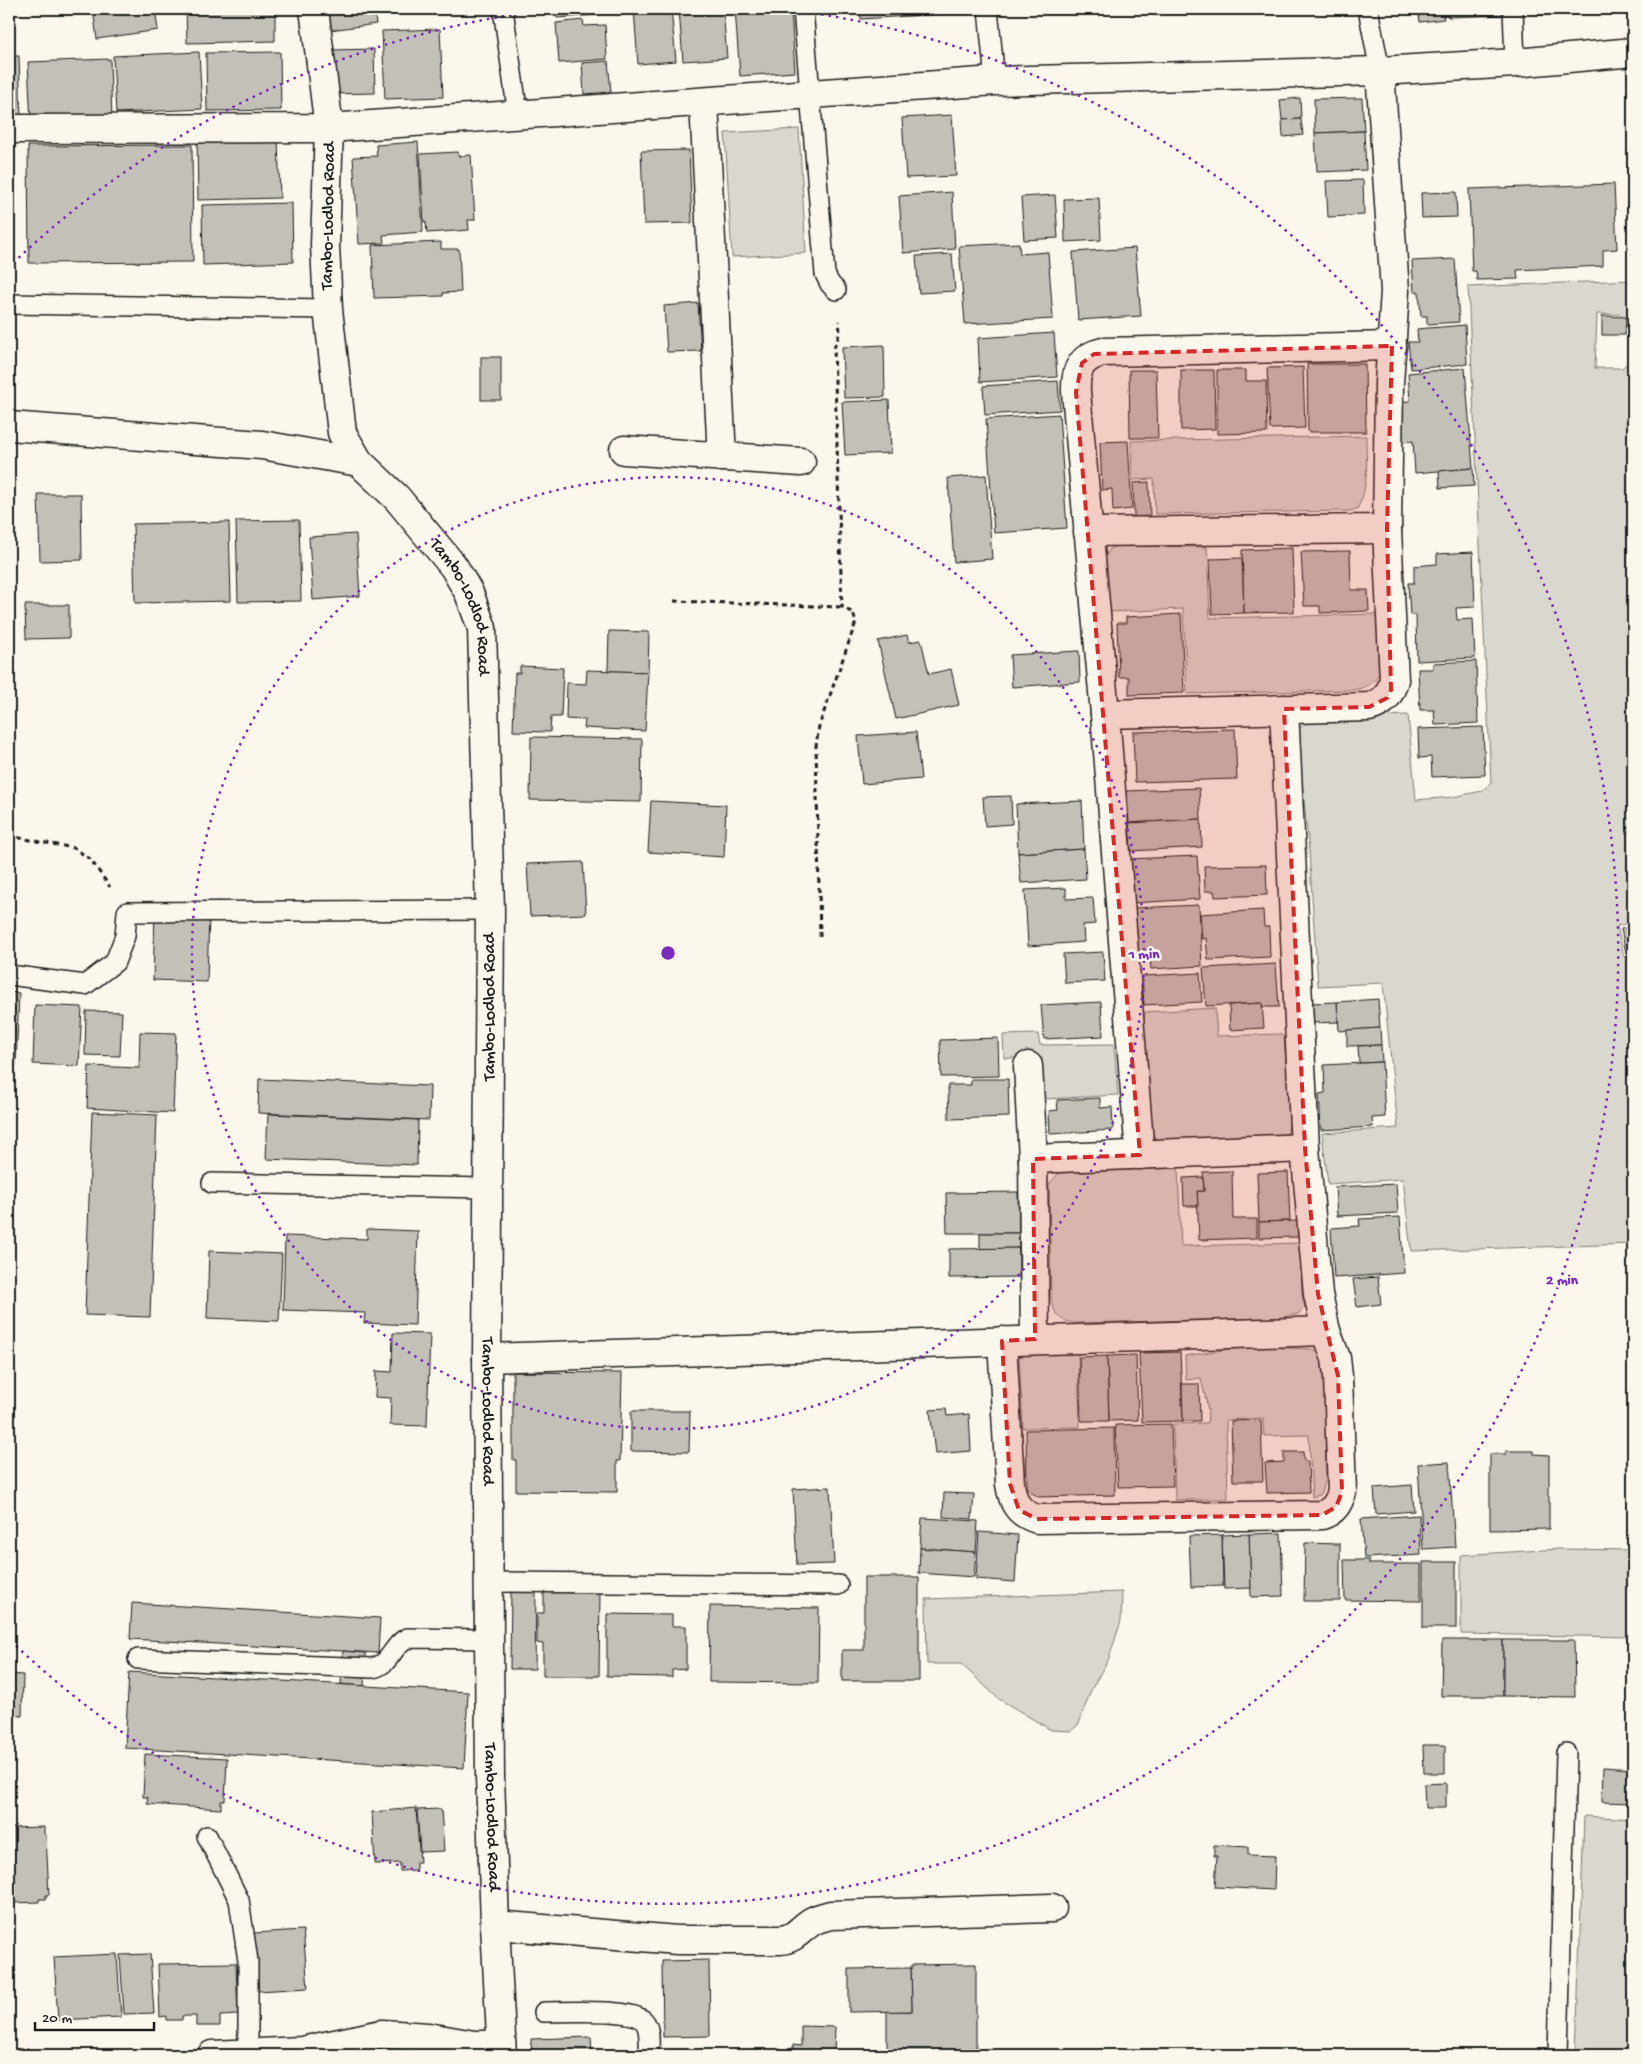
<svg xmlns="http://www.w3.org/2000/svg" width="1642" height="2064" font-family="'Gochi Hand',sans-serif">
<style>
.green{fill:#dad7ce;stroke:#7b7a75}
.building{fill:#c3c0b8;stroke:#1c1c1c}
.lines{fill:none;stroke-linecap:round;stroke-linejoin:round}
.lane-casing{stroke:#1c1c1c;stroke-width:22}
.street-casing{stroke:#1c1c1c;stroke-width:31}
.secondary-casing{stroke:#1c1c1c;stroke-width:31}
.path{stroke:#1c1c1c;stroke-width:3;stroke-dasharray:5 4;stroke-linecap:butt}
.lane{stroke:#fbf7ec;stroke-width:19}
.street{stroke:#fbf7ec;stroke-width:28}
.secondary{stroke:#fbf7ec;stroke-width:28}
.marked{fill:#d62828;fill-opacity:0.2;stroke:#d62828;stroke-width:4;stroke-dasharray:10 6;stroke-linejoin:round}
.ring{fill:none;stroke:#7b2cbf;stroke-width:2.5;stroke-dasharray:2.5 5}
.labels{text-anchor:middle;dominant-baseline:central;stroke-width:5;stroke-linejoin:round;paint-order:stroke}
.street-label{font-size:18px;fill:#1c1c1c;stroke:#fbf7ec}
.centre{fill:#7b2cbf;stroke:#fbf7ec;stroke-width:2.5}
.ring-label{font-size:15px;text-anchor:middle;font-weight:bold;fill:#7b2cbf;stroke:#fbf7ec;stroke-width:5;stroke-linejoin:round;paint-order:stroke}
</style>
<rect width="100%" height="100%" fill="#fbf7ec"/>
<filter id="ink" filterUnits="userSpaceOnUse"><feTurbulence type="fractalNoise" baseFrequency=".02" numOctaves="2"/><feDisplacementMap in="SourceGraphic" scale="10" xChannelSelector="R" yChannelSelector="G"/><feConvolveMatrix kernelMatrix="1 2 1 2 8 2 1 2 1" color-interpolation-filters="sRGB"/></filter>
<g filter="url(#ink)">
<g class="green">
<polygon points="799,129 806,253 732,257 725,133"/>
<polygon points="1633,280 1633,315 1597,314 1595,368 1622,368 1633,357 1633,922 1617,926 1624,957 1633,955 1633,1244 1411,1251 1403,1179 1328,1184 1322,1133 1398,1128 1383,983 1318,986 1309,851 1297,731 1309,719 1408,715 1416,800 1453,797 1482,791 1491,782 1468,287"/>
<path d="M1366,436c0,24 4,50 -9,73l-7,2 -195,3 -1,-35 -22,1 -1,-39z"/>
<path d="M1115,546l92,1 3,71 169,-4 1,58c-6,12 -14,16 -27,18l-166,4 -4,-85 -74,3 -4,-56 6,-8z"/>
<polygon points="1215,1008 1217,1036 1280,1034 1284,1037 1290,1114 1288,1133 1283,1135 1160,1141 1155,1138 1150,1128 1142,1033 1145,1012"/>
<polygon points="1038,1034 1040,1045 1114,1044 1118,1095 1045,1099 1042,1058 1004,1058 1003,1035"/>
<path d="M1178,1168l3,78 120,-3 1,52 3,12 -7,7 -19,4 -202,5c-16,0 -24,-9 -26,-25l-2,-114 10,-11z"/>
<path d="M1266,1347l45,2 12,7 2,8 1,115 -6,16 -8,2 -3,-62 -45,1 -1,-18 -37,2 2,79 -53,1 -2,-76 34,-1c3,-18 -3,-27 -6,-45l-15,2 -1,-24 49,-8z"/>
<polygon points="1078,1351 1080,1427 1023,1428 1019,1356 1022,1354"/>
<polygon points="1559,1549 1633,1550 1633,1637 1461,1634 1461,1555"/>
<polygon points="1122,1592 1121,1621 1109,1658 1091,1690 1079,1724 1071,1731 1051,1730 999,1699 961,1664 927,1664 926,1599"/>
<polygon points="1584,1816 1633,1819 1633,2055 1576,2055"/>
</g>
<g class="building">
<polygon points="93,9 155,9 158,30 97,39"/>
<polygon points="186,9 275,9 275,41 187,43"/>
<polygon points="327,9 374,9 376,24 330,30"/>
<polygon points="557,9 598,9 598,15 557,18"/>
<polygon points="634,9 671,9 676,61 638,64"/>
<polygon points="679,9 723,9 727,58 683,61"/>
<polygon points="735,9 791,9 795,72 740,76"/>
<polygon points="860,9 941,9 942,14 861,19"/>
<polygon points="1418,9 1442,9 1444,19 1420,22"/>
<polygon points="1448,9 1505,9 1505,15 1448,17"/>
<polygon points="1536,9 1616,9 1616,12 1537,15"/>
<polygon points="583,20 584,26 605,25 607,59 559,63 556,23"/>
<polygon points="440,29 443,97 385,99 382,31"/>
<polygon points="374,49 375,93 333,94 331,50"/>
<polygon points="199,52 202,109 116,113 113,56"/>
<polygon points="280,52 281,110 207,111 206,53"/>
<polygon points="9,56 19,56 21,120 9,120"/>
<polygon points="110,59 112,121 31,123 28,62"/>
<polygon points="608,61 611,92 584,94 582,63"/>
<polygon points="1300,98 1301,119 1282,120 1280,100"/>
<polygon points="1362,98 1364,131 1315,133 1314,99"/>
<polygon points="952,115 956,176 906,178 902,118"/>
<polygon points="1301,119 1303,135 1283,137 1282,120"/>
<polygon points="1364,131 1366,170 1317,172 1315,133"/>
<polygon points="278,138 280,198 198,200 197,139"/>
<polygon points="418,142 423,232 383,235 384,243 359,244 353,157 377,156 376,145"/>
<polygon points="192,145 193,262 29,263 28,146"/>
<polygon points="689,150 692,223 644,224 641,151"/>
<polygon points="458,152 458,156 471,155 475,220 468,220 469,230 427,233 426,222 424,222 420,154"/>
<polygon points="1363,180 1364,215 1328,217 1326,181"/>
<polygon points="1614,184 1617,249 1603,250 1603,266 1517,270 1518,279 1477,280 1476,271 1472,271 1469,189"/>
<polygon points="952,192 955,249 903,253 899,196"/>
<polygon points="1456,192 1457,217 1422,218 1421,193"/>
<polygon points="1055,195 1058,238 1024,240 1021,197"/>
<polygon points="1099,198 1101,240 1065,242 1064,199"/>
<polygon points="292,203 293,262 203,265 202,205"/>
<polygon points="441,242 441,249 459,249 461,292 443,293 443,296 374,298 372,245"/>
<polygon points="1019,243 1020,254 1048,252 1053,319 965,324 959,246"/>
<polygon points="1135,248 1141,316 1078,320 1073,252"/>
<polygon points="952,254 955,291 919,293 916,256"/>
<polygon points="1455,259 1459,322 1427,324 1427,316 1421,316 1419,292 1414,292 1412,261"/>
<polygon points="698,303 701,351 667,352 664,306"/>
<polygon points="1602,316 1626,317 1625,335 1602,335"/>
<polygon points="1465,325 1467,364 1411,369 1408,342 1418,342 1417,329"/>
<polygon points="1054,333 1057,377 980,382 978,338"/>
<polygon points="884,345 885,397 844,398 842,347"/>
<rect x="481" y="357" width="20" height="43"/>
<polygon points="1307,364 1365,364 1366,432 1308,432"/>
<polygon points="1303,367 1305,428 1270,429 1267,368"/>
<polygon points="1465,368 1473,468 1415,473 1413,441 1402,442 1399,402 1410,401 1408,373"/>
<polygon points="1129,370 1156,370 1158,438 1130,438"/>
<polygon points="1181,370 1214,370 1215,429 1181,430"/>
<polygon points="1217,370 1246,370 1246,381 1266,381 1267,433 1217,434"/>
<polygon points="1058,381 1060,410 985,415 983,386"/>
<polygon points="889,400 891,453 845,455 842,402"/>
<polygon points="1059,414 1067,528 994,533 986,419"/>
<polygon points="1128,441 1132,509 1113,511 1112,489 1102,490 1100,442"/>
<polygon points="1473,468 1474,486 1440,488 1439,471"/>
<polygon points="986,475 992,559 954,562 948,478"/>
<polygon points="1149,482 1150,516 1134,517 1133,483"/>
<polygon points="38,494 81,494 82,560 40,561"/>
<polygon points="299,520 301,601 238,602 236,521"/>
<polygon points="229,522 231,601 135,603 133,524"/>
<polygon points="356,534 360,596 313,600 309,537"/>
<polygon points="1292,548 1294,612 1244,613 1242,550"/>
<polygon points="1350,551 1351,590 1368,590 1369,611 1320,613 1320,606 1304,606 1301,552"/>
<polygon points="1473,552 1475,607 1456,608 1457,620 1473,619 1475,658 1417,661 1416,615 1410,615 1408,583 1414,583 1414,566 1437,564 1437,554"/>
<polygon points="1242,558 1244,613 1212,614 1210,559"/>
<polygon points="25,605 69,605 69,638 26,639"/>
<polygon points="1181,614 1184,693 1129,695 1129,677 1119,677 1117,623 1126,623 1126,617"/>
<polygon points="609,631 649,632 648,672 608,671"/>
<polygon points="907,635 909,642 921,640 929,674 951,669 959,705 896,719 878,641"/>
<polygon points="1079,651 1080,682 1012,687 1010,655"/>
<polygon points="1476,661 1478,723 1435,725 1434,710 1420,710 1418,669 1433,669 1433,663"/>
<polygon points="520,666 563,668 561,717 551,717 550,732 513,731 515,673 520,673"/>
<polygon points="587,670 648,672 645,731 584,728 585,720 566,719 567,683 586,684"/>
<polygon points="1483,727 1485,775 1432,777 1431,757 1419,758 1418,729"/>
<polygon points="1235,729 1237,779 1135,782 1133,732"/>
<polygon points="916,732 921,779 862,784 858,736"/>
<polygon points="531,737 642,739 641,802 530,800"/>
<polygon points="1199,788 1201,819 1129,823 1127,791"/>
<polygon points="1011,796 1012,824 985,826 983,797"/>
<polygon points="651,801 726,805 724,857 648,852"/>
<polygon points="1082,801 1084,849 1018,853 1016,804"/>
<polygon points="1201,819 1202,847 1131,851 1129,823"/>
<polygon points="1084,849 1086,879 1021,883 1018,853"/>
<polygon points="1197,856 1200,899 1132,903 1129,859"/>
<polygon points="583,862 586,914 530,916 527,864"/>
<polygon points="1266,865 1267,895 1215,897 1214,891 1205,891 1204,866"/>
<polygon points="1066,888 1066,899 1093,898 1095,924 1083,925 1084,942 1028,946 1025,890"/>
<polygon points="1199,905 1202,966 1151,969 1149,952 1137,953 1134,908"/>
<polygon points="1263,910 1264,927 1269,927 1270,957 1208,960 1206,938 1202,939 1200,914"/>
<polygon points="155,912 209,915 207,982 153,980"/>
<polygon points="1633,926 1633,951 1626,953 1621,929"/>
<polygon points="1103,952 1105,981 1065,983 1063,954"/>
<polygon points="1276,964 1279,1007 1263,1007 1262,1003 1206,1006 1203,968"/>
<polygon points="1200,973 1202,1002 1144,1005 1142,976"/>
<polygon points="9,992 19,993 16,1066 9,1065"/>
<polygon points="1378,999 1380,1028 1339,1031 1337,1002"/>
<polygon points="1101,1002 1103,1036 1044,1039 1041,1005"/>
<polygon points="1337,1002 1338,1022 1312,1023 1311,1003"/>
<polygon points="1262,1003 1264,1028 1230,1030 1229,1005"/>
<polygon points="35,1005 82,1007 79,1066 33,1064"/>
<polygon points="86,1011 122,1012 120,1056 85,1055"/>
<polygon points="1380,1028 1381,1045 1347,1046 1347,1030"/>
<polygon points="140,1032 176,1033 173,1113 87,1108 89,1066 139,1068"/>
<polygon points="998,1038 999,1076 941,1077 940,1040"/>
<polygon points="1381,1045 1382,1062 1359,1063 1358,1046"/>
<polygon points="1382,1062 1385,1117 1372,1118 1373,1127 1321,1130 1319,1094 1325,1093 1324,1065"/>
<polygon points="259,1079 430,1086 429,1120 258,1113"/>
<polygon points="971,1079 1008,1079 1009,1117 949,1119 948,1085 971,1085"/>
<polygon points="1100,1098 1100,1108 1112,1107 1113,1130 1050,1134 1049,1111 1058,1110 1057,1100"/>
<polygon points="92,1112 157,1115 150,1317 85,1315"/>
<polygon points="268,1114 418,1120 417,1165 266,1159"/>
<polygon points="1232,1171 1233,1219 1257,1219 1257,1238 1199,1240 1197,1191 1204,1191 1203,1172"/>
<polygon points="1288,1172 1290,1221 1259,1222 1257,1173"/>
<polygon points="1203,1177 1204,1191 1197,1191 1198,1206 1184,1206 1183,1178"/>
<polygon points="1396,1184 1398,1213 1337,1216 1335,1187"/>
<polygon points="1018,1192 1019,1233 947,1233 946,1193"/>
<polygon points="1400,1217 1404,1273 1334,1278 1331,1228 1360,1226 1359,1219"/>
<polygon points="1298,1221 1298,1237 1259,1238 1259,1222"/>
<polygon points="367,1229 418,1231 415,1325 364,1323 365,1313 283,1310 285,1236 367,1239"/>
<polygon points="980,1233 1019,1233 1019,1248 980,1249"/>
<polygon points="1019,1248 1019,1277 949,1278 949,1249"/>
<polygon points="209,1251 282,1254 279,1321 207,1318"/>
<polygon points="1378,1277 1381,1304 1357,1307 1353,1279"/>
<polygon points="393,1333 430,1334 427,1426 390,1425 391,1398 375,1397 376,1371 392,1372"/>
<polygon points="1180,1352 1183,1421 1142,1422 1139,1353"/>
<polygon points="1136,1355 1138,1420 1109,1421 1107,1356"/>
<polygon points="1107,1356 1109,1421 1081,1421 1079,1357"/>
<polygon points="513,1372 622,1373 620,1461 617,1461 617,1492 516,1491 516,1460 513,1460"/>
<polygon points="1182,1384 1199,1384 1200,1421 1183,1421"/>
<polygon points="946,1409 947,1416 969,1414 971,1451 935,1454 930,1410"/>
<polygon points="631,1411 690,1411 689,1452 631,1451"/>
<polygon points="1261,1420 1263,1481 1233,1481 1231,1421"/>
<polygon points="1171,1424 1173,1486 1118,1487 1115,1425"/>
<polygon points="1114,1428 1115,1495 1038,1497 1027,1489 1026,1430"/>
<polygon points="1506,1451 1534,1451 1534,1454 1549,1455 1549,1529 1490,1530 1490,1454 1506,1454"/>
<polygon points="1284,1452 1303,1452 1304,1461 1308,1461 1309,1492 1267,1493 1265,1463 1284,1462"/>
<polygon points="1449,1462 1455,1547 1423,1549 1418,1464"/>
<polygon points="1412,1485 1414,1511 1376,1514 1374,1488"/>
<polygon points="830,1487 834,1564 797,1565 793,1489"/>
<polygon points="944,1493 974,1494 972,1519 943,1517"/>
<polygon points="1419,1515 1421,1555 1364,1558 1361,1519"/>
<polygon points="922,1518 978,1521 976,1552 920,1548"/>
<polygon points="979,1532 1018,1535 1015,1582 976,1579"/>
<polygon points="1281,1533 1283,1596 1251,1597 1249,1534"/>
<polygon points="1249,1534 1251,1588 1224,1589 1222,1535"/>
<polygon points="1222,1535 1223,1586 1191,1587 1189,1536"/>
<polygon points="1305,1543 1340,1544 1340,1601 1304,1601"/>
<polygon points="920,1548 976,1552 974,1577 919,1573"/>
<polygon points="1344,1560 1369,1560 1369,1564 1421,1564 1421,1601 1345,1600"/>
<rect x="1423" y="1562" width="33" height="66"/>
<polygon points="864,1577 919,1577 919,1681 842,1681 842,1650 864,1650"/>
<polygon points="511,1590 536,1590 535,1669 510,1669"/>
<polygon points="544,1590 600,1590 599,1676 543,1676 543,1644 537,1643 537,1613 544,1613"/>
<polygon points="132,1603 380,1618 378,1653 130,1639"/>
<polygon points="710,1606 819,1608 818,1683 709,1682"/>
<polygon points="607,1614 672,1615 672,1626 686,1626 686,1669 672,1670 672,1677 607,1676"/>
<polygon points="1442,1640 1503,1640 1503,1696 1441,1696"/>
<polygon points="1503,1640 1574,1640 1575,1697 1503,1696"/>
<polygon points="343,1651 366,1653 364,1686 341,1684"/>
<polygon points="129,1672 468,1692 464,1768 125,1748"/>
<polygon points="9,1674 23,1675 22,1716 9,1715"/>
<polygon points="1423,1745 1445,1745 1445,1773 1424,1773"/>
<polygon points="145,1754 227,1758 225,1801 221,1801 221,1809 147,1804 148,1797 143,1797"/>
<polygon points="1603,1767 1633,1769 1633,1803 1602,1802"/>
<polygon points="1446,1783 1446,1808 1425,1808 1424,1784"/>
<polygon points="416,1808 420,1862 416,1862 416,1870 400,1871 400,1863 375,1864 372,1812"/>
<polygon points="441,1809 444,1851 420,1852 417,1810"/>
<polygon points="44,1827 44,1834 46,1835 49,1895 46,1895 46,1899 39,1899 39,1902 12,1903 11,1900 9,1900 9,1828"/>
<polygon points="1214,1845 1248,1847 1248,1855 1275,1856 1274,1890 1215,1887 1217,1856 1214,1856"/>
<polygon points="303,1930 308,1988 258,1991 254,1933"/>
<polygon points="117,1954 121,2017 58,2020 54,1957"/>
<polygon points="150,1954 154,2013 124,2014 120,1955"/>
<polygon points="709,1960 710,2036 663,2037 662,1961"/>
<polygon points="236,1963 238,2015 220,2016 220,2026 196,2026 196,2016 182,2016 182,2020 166,2020 166,2016 160,2017 158,1964"/>
<polygon points="976,1964 976,2055 887,2055 887,2011 912,2011 911,1965"/>
<polygon points="911,1968 912,2011 849,2012 849,1969"/>
<polygon points="801,2026 835,2027 834,2055 793,2055 793,2045 801,2046"/>
<polygon points="591,2037 592,2055 532,2055 531,2039"/>
</g>
<g class="lines">
<g class="lane-casing">
<g id="lane">
<polyline points="503,9 518,115"/>
<polyline points="803,9 825,274 830,284 836,290"/>
<polyline points="988,9 995,81"/>
<polyline points="1368,9 1380,71"/>
<polyline points="1513,9 1515,63"/>
<polyline points="9,304 328,309"/>
<polyline points="9,975 85,985 115,962 125,936 127,912 490,910"/>
<polyline points="212,1183 488,1188"/>
<polyline points="488,1582 838,1585"/>
<path d="M138,1659l234,9c19,-3 20,-23 35,-30l81,1"/>
<polyline points="207,1836 239,1900 248,1961 248,2052"/>
<path d="M544,2012c20,0 89,-4 100,9 7,8 5,24 5,34"/>
<polyline points="1558,2055 1566,1753"/>
</g>
</g>
<g class="street-casing">
<g id="street">
<polyline points="704,102 722,457"/>
<polyline points="16,129 329,128 995,81 1380,71 1515,63 1633,52"/>
<polyline points="9,426 262,445 359,462"/>
<polyline points="624,450 801,462"/>
<polyline points="1088,532 1387,529"/>
<path d="M1105,714l264,-7c15,-4 21,-12 25,-27l-7,-151 2,-145 6,-93 -15,-220"/>
<polyline points="1028,1066 1033,1159 1035,1339"/>
<path d="M1140,1155l-35,-441 -29,-322c-1,-21 4,-35 27,-40l289,-6"/>
<polyline points="1033,1159 1305,1148"/>
<path d="M1002,1341l8,143c3,19 8,29 27,35l285,-4c12,-4 16,-11 20,-23l-4,-116 -2,-18 -10,-27 -8,-37 -13,-146 -21,-439"/>
<polyline points="487,1358 1326,1331"/>
<path d="M495,1925l182,15h103c15,-1 19,-10 31,-18 6,-4 13,-5 20,-7l221,-7"/>
<polyline points="212,2055 302,2051 382,2034 428,2037 474,2045 501,2045"/>
</g>
</g>
<g class="secondary-casing">
<g id="secondary">
<path id="s1" d="M314,9l15,119 -4,117 3,64 14,124 17,29 38,36 57,69 15,26 13,35 8,282 -3,448 3,418 5,149 7,130"/>
</g>
</g>
<g class="path">
<polyline points="674,601 842,607"/>
<polyline points="9,836 74,848 90,859 110,887"/>
<polyline points="820,937 816,746 819,726 856,622 853,613 842,607 834,348 840,332 839,321"/>
</g>
<use href="#lane" class="lane"/>
<use href="#street" class="street"/>
<use href="#secondary" class="secondary"/>
</g>
</g>
<path class="marked" d="M1392,346l-5,183 4,161 -4,8 -18,9 -85,2 21,439 13,146 20,82 4,116 -6,15 -14,8 -285,4 -18,-9 -9,-26 -8,-143 33,-2 -2,-180 107,-4 -64,-763 6,-29 12,-9z"/>
<g class="ring">
<circle cx="668" cy="953" r="476"/>
<path d="M13 263A951 951 0 0 1 552 9M784 9A951 951 0 1 1 13 1643"/>
</g>
<g class="labels">
<g class="street-label">
<text transform="translate(329 216) rotate(-89)">Tambo-Lodlod Road</text>
<text stroke="none"><textPath href="#s1" startOffset="642">Tambo-Lodlod Road</textPath></text>
<text transform="translate(490 1007) rotate(-90)">Tambo-Lodlod Road</text>
<text stroke="none"><textPath href="#s1" startOffset="1452">Tambo-Lodlod Road</textPath></text>
<text stroke="none"><textPath href="#s1" startOffset="1858">Tambo-Lodlod Road</textPath></text>
</g>
</g>
<circle cx="668" cy="953" r="8" class="centre"/>
<g class="ring-label">
<text x="1144" y="958">1 min</text>
<text x="1562" y="1284">2 min</text>
</g>
<rect width="1642" height="2064" fill="none" stroke="#fbf7ec" stroke-width="30"/>
<rect x="15" y="15" width="1612" height="2034" fill="none" stroke="#1c1c1c" stroke-width="2" filter="url(#ink)"/>
<path d="M35 2022v8h119v-8" fill="none" stroke="#1c1c1c" stroke-width="2.5"/>
<text x="42" y="2022" font-size="15" fill="#1c1c1c" stroke="#fbf7ec" stroke-width="4" paint-order="stroke">20 m</text>
</svg>
